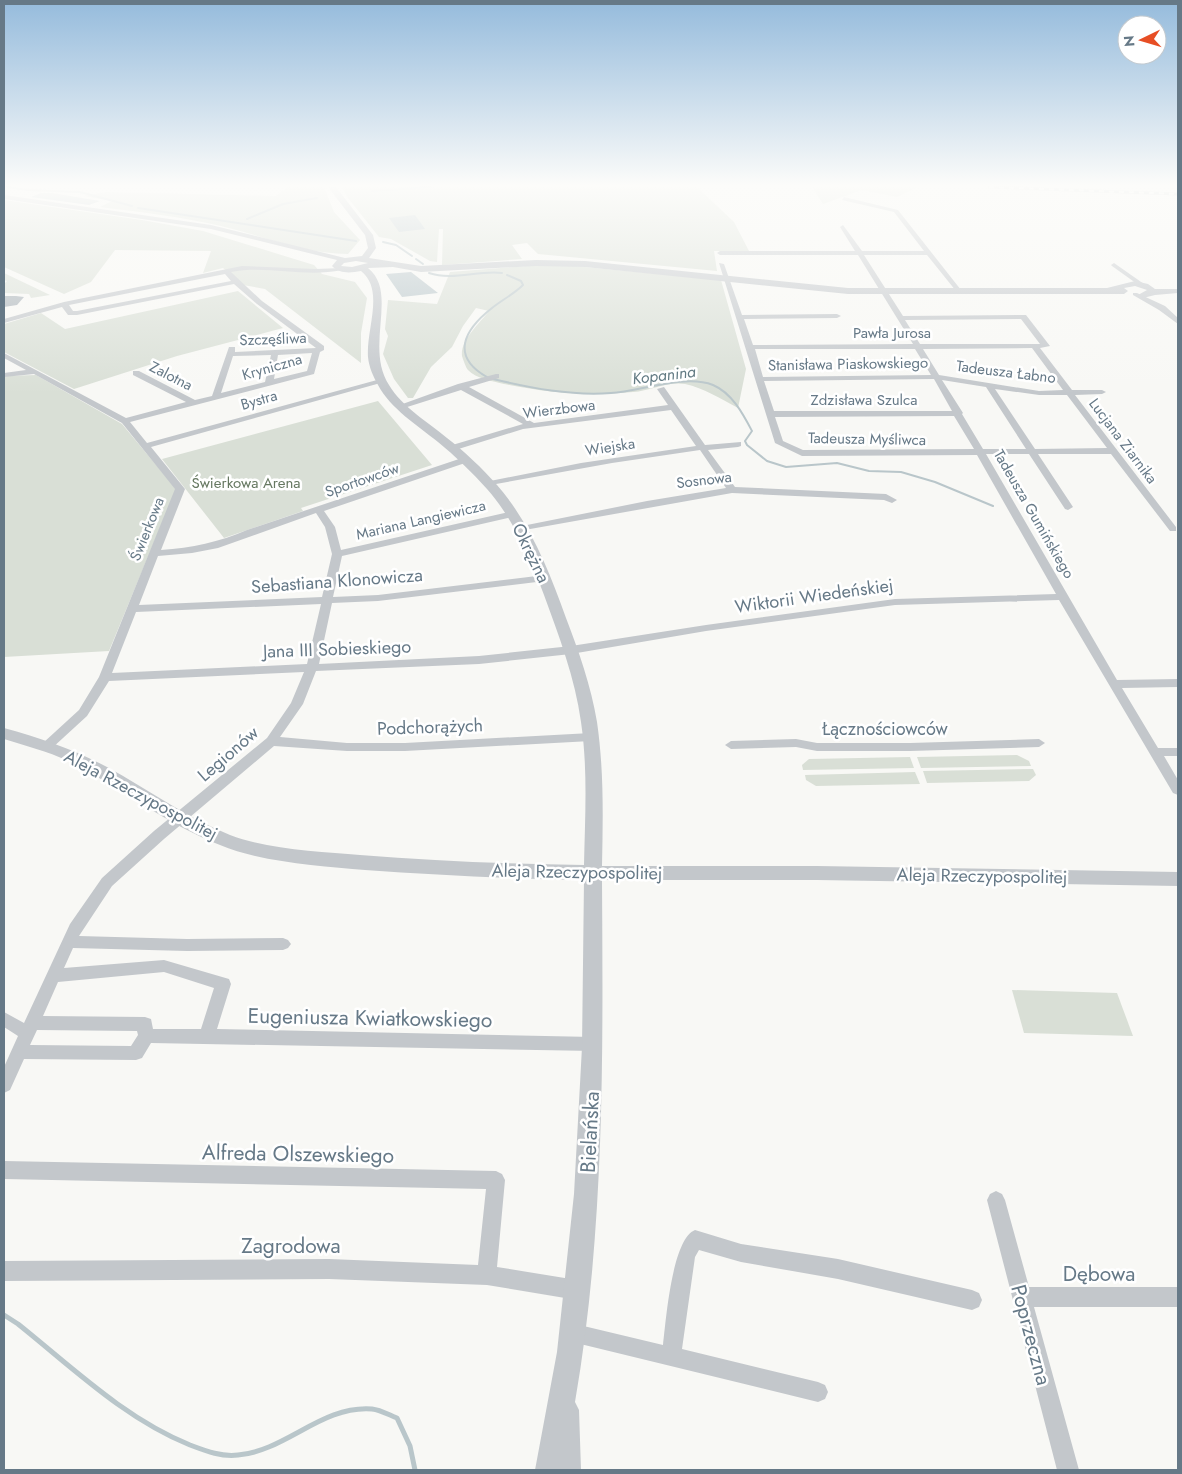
<svg xmlns="http://www.w3.org/2000/svg" width="1182" height="1474" font-family="Jost,sans-serif">
<style>
.green{fill:#d9dfd6}
.water{fill:#b9c6ca}
.lines{fill:none;stroke-linecap:round;stroke-linejoin:round}
.stream-far1{stroke:#b9c6ca;stroke-width:2}
.stream{stroke:#b9c6ca;stroke-width:5}
.building{fill:#a9b2b8}
.minor{fill:#c3c7cb;fill-rule:evenodd}
.tertiary{fill:#c3c7cb;fill-rule:evenodd}
.rail-casing{stroke:#a3abb0;stroke-width:3}
.rail{stroke:#fff;stroke-width:2;stroke-dasharray:5;stroke-linecap:butt}
.labels{text-anchor:middle;dominant-baseline:central;stroke-width:5;stroke-linejoin:round;paint-order:stroke}
.far-street-label{font-size:15px;fill:#667987;stroke:#fff}
.far-park-label{font-size:15px;fill:#667861;stroke:#fff}
.far-water-label{font-size:16px;font-style:italic;fill:#627a83;stroke:#fff}
.street-label{font-size:18px;fill:#667987;stroke:#fff}
.near-street-label{font-size:21px;fill:#667987;stroke:#fff}
</style>
<rect width="100%" height="100%" fill="#f8f8f5"/>
<g class="green">
<path d="M287,187h37l10,25 26,28 -12,14c-43,0 -85,-18 -127,-28 -39,-9 -81,-14 -121,-19l12,-6 -28,-5 22,-4 170,4z"/>
<polygon points="342,187 697,187 734,222 749,251 714,251 717,271 538,254 527,243 512,245 522,259 442,265 443,229 439,229 437,262 430,261 391,239 379,237 348,198"/>
<polygon points="812,187 918,187 897,197 862,190 823,204"/>
<polygon points="4,200 142,220 203,231 314,265 322,274 355,282 367,298 361,333 361,363 265,289 243,285 223,268 203,273 211,251 115,250 91,282 64,294 4,267"/>
<path d="M553,264l168,16 25,89 -8,39c-17,-9 -34,-20 -53,-24 -18,-3 -35,7 -52,8 -44,4 -86,1 -129,-8 -11,-3 -28,-5 -36,-14 -2,-2 -5,-11 -6,-14 -2,-16 18,-33 27,-45l-13,-3 -13,18 -11,21 -21,20 -18,31h-5l-14,-19 -11,-25 5,-18 -3,-7 3,-29 49,4 13,-32z"/>
<polygon points="4,273 50,295 31,298 29,294 4,293 4,284 7,281 4,280"/>
<polygon points="238,291 283,328 177,356 74,389 4,352 4,324 41,313 65,329"/>
<polygon points="36,375 122,424 176,489 109,651 4,657 4,376"/>
<polygon points="378,401 432,465 301,508 303,511 224,538 162,459"/>
<polygon points="1017,755 1029,761 1031,766 921,768 917,757"/>
<polygon points="910,757 914,768 803,770 802,765 809,759"/>
<polygon points="1033,769 1036,775 1029,781 927,783 923,771"/>
<polygon points="915,772 920,784 816,786 806,780 805,775"/>
<polygon points="1012,990 1117,993 1133,1036 1024,1033"/>
</g>
<g class="water">
<polygon points="41,193 52,193 100,201 89,205 31,197"/>
<polygon points="415,215 425,229 399,232 389,218"/>
<polygon points="411,272 438,293 402,297 386,274"/>
</g>
<g class="lines">
<g class="stream-far1">
<polyline points="7,187 28,190 80,192 132,206"/>
<polyline points="372,191 431,187"/>
<polyline points="138,208 356,241"/>
<polyline points="247,219 283,204 317,198"/>
<polyline points="383,242 396,245 412,256"/>
<polyline points="416,259 423,264"/>
<path d="M429,273c24,8 49,-3 73,0"/>
<path d="M487,377c-37,-21 -23,-47 5,-69 10,-8 22,-14 31,-23l-2,-4 -14,-6"/>
<path d="M493,379c38,9 78,17 118,14 30,-2 74,-19 102,-8 19,8 30,29 39,46l-7,10 2,4 20,16 19,6 51,-4 32,8 32,1 34,10 58,24"/>
</g>
<path class="stream" d="M4,1315l14,9c55,44 106,94 172,121 16,6 31,12 48,10 48,-4 84,-50 134,-46 9,1 17,6 25,9l13,28 5,24"/>
</g>
<polygon class="building" points="4,296 16,296 24,297 17,305 4,307"/>
<g class="lines">
<g class="minor">
<path d="M844,197l54,13 63,80 -5,1 -29,-36h-63l39,61 123,-1 24,31 -10,2 32,42h30l4,2 -4,2 -27,1 101,132v4h-6l-59,-77h-73l35,53 -5,3 -3,-1 -36,-55h-43l131,226 61,-1v8l-56,1 36,60h20v8h-14l14,24v15l-5,-2 -114,-193 -164,5 -189,26 -135,23 -92,10 -163,7 -13,33 -23,33 67,6h58l186,-10 6,4 -6,4 -186,10h-58l-73,-5 -110,93 -52,47 -33,50 108,3 96,-1 5,2 3,4 -3,4 -5,2 -96,1 -114,-3 -9,20 100,-8 65,19 2,5 -14,45 377,8 6,2 2,5 -2,5 -6,2 -443,-8 -9,15 -6,2 -112,-1 -14,31 -6,3v-26l14,-31 -14,-9v-15l20,11 46,-99 32,-46 52,-47 113,-93 24,-35 13,-31 -195,9 -22,35 -36,33h-8l-2,-3 2,-3 36,-33 20,-33 76,-188 -53,-66 -88,-49 -30,3v-4l22,-3 -22,-12v-5l122,65 60,-16 -53,-27v-4h6l56,29 17,-4 17,-49h6v5l81,-4 -59,-44 -23,-20 -157,31h-9l-6,-8 -58,16v-4l60,-17 178,-36 73,3 27,-1v2c-37,8 -74,-5 -111,2l31,29 62,45v4l-4,2 -6,22 -184,48 17,21 230,-63 7,2 -233,65 34,42 -24,61c31,-2 58,-8 86,-20l218,-73 3,1v4l-144,49 11,16 6,23 172,-39 5,3 -2,2 -174,40 -9,41 45,-2 167,-20 5,3 -5,3 -167,20 -46,2 -13,61 160,-8 92,-10 135,-21 189,-26 161,-5 -79,-139 -175,1 -27,-13 -56,-180 5,1 18,51 95,-1 4,2 -4,2 -93,1 9,26 160,-1 -55,-89h-138l-3,-2 3,-2h135l-15,-24 3,-2 19,26h62l-30,-39 -52,-12zM225,274l6,7 -154,30h-4l-4,-6zM1021,319l19,25h-120l-15,-24zM1032,348l31,42 -24,1 -100,-16 -16,-26zM755,349h160l16,26 -168,2zM312,353l-5,18 -33,8 4,-24zM271,355l-6,27 -44,11 12,-37zM934,379l18,32h-178l-10,-30zM942,380l44,7 40,62h-43l-21,-35 1,-1zM995,389l44,6h28l40,53 -72,1zM954,416l20,33 -171,1 -20,-9 -8,-24zM316,513l9,14 7,27 -10,43 -183,8 19,-49 34,-3 26,-5zM321,604l-14,60 -195,9 24,-61zM164,972l50,16 -13,41h-48l-2,-10 -6,-2 -102,-1 15,-34zM37,1030l100,1 1,4 -7,11 -101,-1z"/>
<polygon points="1114,263 1144,284 1144,286 1140,286 1112,266 1111,265"/>
<polygon points="1133,293 1137,293 1165,306 1178,318 1178,324 1159,310 1133,295"/>
<polygon points="496,374 499,374 499,378 469,387 534,423 668,405 657,389 664,387 705,445 741,442 741,446 738,447 708,450 735,487 886,494 897,500 892,503 884,500 732,493 519,531 517,529 522,526 647,501 726,488 700,450 612,463 485,486 485,482 581,463 696,446 671,410 523,429 452,451 449,450 449,446 523,424 461,390 404,408 397,406 458,384"/>
<polygon points="796,739 817,743 910,743 1039,739 1045,743 1039,747 910,751 817,751 796,747 731,749 725,745 731,741"/>
<polygon points="4,1161 496,1171 502,1174 505,1180 497,1267 577,1280 584,1283 587,1290 584,1297 577,1300 487,1285 329,1279 4,1281 4,1261 329,1259 478,1265 486,1189 4,1179"/>
<polygon points="996,1191 1002,1194 1005,1200 1029,1287 1178,1287 1178,1307 1034,1307 1079,1470 1057,1470 987,1200 990,1194"/>
<path d="M695,1230l46,14 97,15 134,31 7,3 3,7 -3,7 -7,3 -134,-31 -97,-17 -42,-12 -4,7 -13,92 136,33 7,3 3,7 -3,7 -7,3 -254,-62 -3,-7 3,-7 7,-3 92,22c3,-25 9,-106 32,-115z"/>
</g>
<path class="tertiary" d="M328,187h8l37,48 3,13 -7,10 52,8 115,-6 49,1 263,27h259l28,-7 13,3 7,5h23v4l-23,2 -12,3 -5,-3 9,-5 -12,-4 -11,2 4,3 -4,3h-276l-263,-27 -49,-1 -115,6 -28,-5 -25,1c31,25 -4,78 21,117 13,22 39,37 58,53 18,14 35,30 50,47 33,38 52,85 69,133 13,34 25,68 31,104 7,48 6,96 5,144h215l361,6v14l-361,-6h-215c1,174 3,349 -27,522l4,8 2,60h-46l22,-118 17,-158 8,-147 2,-167c-73,-1 -146,-5 -219,-10 -44,-4 -105,-8 -145,-25 -54,-21 -100,-58 -152,-84 -21,-10 -42,-15 -64,-22v-11c36,10 69,21 103,39 41,22 78,50 123,68 36,14 91,17 130,20 75,6 149,9 224,10 1,-47 4,-96 -3,-143 -6,-44 -22,-86 -37,-127 -14,-38 -30,-75 -57,-106 -15,-17 -32,-33 -49,-47 -21,-17 -47,-33 -60,-57 -5,-9 -9,-18 -10,-28 -2,-28 17,-67 -7,-86 -11,2 -21,3 -29,-5l5,-6 -126,-31 -207,-30v-4l207,30 134,33 17,-2 6,-8 -3,-13zM356,261l12,2 -16,4 -11,-1 3,-3z"/>
<g class="rail-casing">
<polyline id="rail" points="989,187 1178,194"/>
</g>
<use href="#rail" class="rail"/>
</g>
<linearGradient id="sky" x2="0" y2="1"><stop stop-color="#95bbdc"/><stop offset="0.47" stop-color="#fcfcfa"/><stop offset="1" stop-color="#fcfcfa" stop-opacity="0"/></linearGradient>
<rect width="1182" height="394" fill="url(#sky)"/>
<g class="labels">
<g class="far-street-label">
<text x="892" y="333">Pawła Jurosa</text>
<text transform="translate(273 339) rotate(-2)">Szczęśliwa</text>
<text transform="translate(848 364) rotate(-1)">Stanisława Piaskowskiego</text>
<text transform="translate(272 367) rotate(-16)">Kryniczna</text>
<text transform="translate(1006 372) rotate(7)">Tadeusza Łabno</text>
<text transform="translate(171 376) rotate(27)">Zalotna</text>
<text transform="translate(259 400) rotate(-16)">Bystra</text>
<text x="864" y="400">Zdzisława Szulca</text>
<text transform="translate(559 409) rotate(-7)">Wierzbowa</text>
<text transform="translate(867 439) rotate(1)">Tadeusza Myśliwca</text>
<text transform="translate(1123 441) rotate(53)">Lucjana Ziarnika</text>
<text transform="translate(610 447) rotate(-9)">Wiejska</text>
<text transform="translate(362 480) rotate(-19)">Sportowców</text>
<text transform="translate(704 480) rotate(-7)">Sosnowa</text>
<text transform="translate(1034 514) rotate(60)">Tadeusza Gumińskiego</text>
<text transform="translate(421 520) rotate(-13)">Mariana Langiewicza</text>
<text transform="translate(147 529) rotate(-68)">Świerkowa</text>
</g>
<g class="far-park-label">
<text x="246" y="483">Świerkowa Arena</text>
</g>
<g class="far-water-label">
<text transform="translate(664 375) rotate(-7)">Kopanina</text>
</g>
<g class="street-label">
<text transform="translate(531 553) rotate(64)">Okrężna</text>
<text transform="translate(337 581) rotate(-4)">Sebastiana Klonowicza</text>
<text transform="translate(814 596) rotate(-8)">Wiktorii Wiedeńskiej</text>
<text transform="translate(337 649) rotate(-2)">Jana III Sobieskiego</text>
<text transform="translate(430 727) rotate(-2)">Podchorążych</text>
<text x="885" y="729">Łącznościowców</text>
<text transform="translate(228 754) rotate(-41)">Legionów</text>
<text transform="translate(141 795) rotate(28)">Aleja Rzeczypospolitej</text>
<text transform="translate(577 872) rotate(1)">Aleja Rzeczypospolitej</text>
<text transform="translate(982 876) rotate(1)">Aleja Rzeczypospolitej</text>
</g>
<g class="near-street-label">
<text transform="translate(370 1018) rotate(1)">Eugeniusza Kwiatkowskiego</text>
<text transform="translate(590 1132) rotate(-87)">Bielańska</text>
<text transform="translate(298 1154) rotate(1)">Alfreda Olszewskiego</text>
<text x="291" y="1246">Zagrodowa</text>
<text x="1099" y="1274">Dębowa</text>
<text transform="translate(1031 1335) rotate(75)">Poprzeczna</text>
</g>
</g>
<rect width="1182" height="1474" fill="none" stroke="#667987" stroke-width="10"/>
<g transform="translate(1142 40) rotate(265)"><circle r="24" fill="#ffffff" stroke="#c2c9cf"/>
<path d="M0-4L9 19L0 12L-9 19Z" fill="#e74e25"/>
<text y="-8" font-size="14" font-weight="bold" text-anchor="middle" fill="#667987">N</text>
</g>
</svg>
